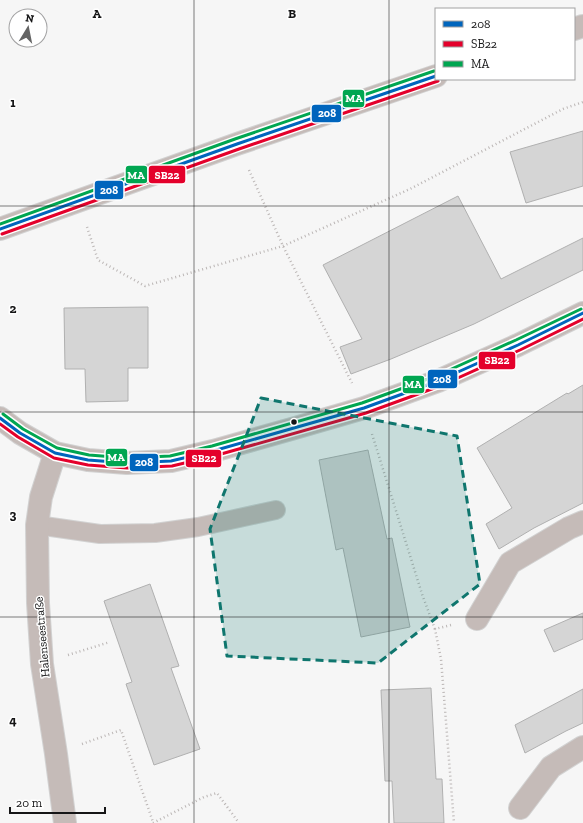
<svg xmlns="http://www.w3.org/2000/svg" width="583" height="823" font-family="'Zilla Slab',serif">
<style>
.building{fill:#d5d5d5;stroke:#b0b0b0}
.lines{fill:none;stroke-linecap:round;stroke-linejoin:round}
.service-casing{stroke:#d2d2d2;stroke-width:20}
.minor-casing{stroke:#d2d2d2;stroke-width:24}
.tertiary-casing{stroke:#d2d2d2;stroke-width:24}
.path{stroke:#bbb6b5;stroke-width:2.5;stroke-dasharray:1 3;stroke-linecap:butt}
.service{stroke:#c5bbb8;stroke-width:18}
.minor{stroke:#c5bbb8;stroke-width:22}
.tertiary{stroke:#c5bbb8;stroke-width:22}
.bus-1-casing{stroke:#fff;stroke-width:6}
.bus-2-casing{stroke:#fff;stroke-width:6}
.bus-3-casing{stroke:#fff;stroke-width:6}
.bus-1{stroke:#0065bd;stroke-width:3}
.bus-2{stroke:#e4002b;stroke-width:3}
.bus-3{stroke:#00a651;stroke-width:3}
.marked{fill:#0f766e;fill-opacity:0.2;stroke:#0f766e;stroke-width:3;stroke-dasharray:8 5;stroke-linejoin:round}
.grid{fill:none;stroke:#151516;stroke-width:1;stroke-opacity:0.55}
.bus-dot{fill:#151516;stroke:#fff;stroke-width:1.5}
.labels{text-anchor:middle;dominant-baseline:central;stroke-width:3;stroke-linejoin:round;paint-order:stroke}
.street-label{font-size:12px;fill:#151516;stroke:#fff}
.grid-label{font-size:13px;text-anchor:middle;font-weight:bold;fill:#151516;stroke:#fff;stroke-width:3;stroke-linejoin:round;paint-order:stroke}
.line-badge{stroke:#fff;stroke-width:1.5}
.badge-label{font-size:11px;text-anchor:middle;font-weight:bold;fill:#fff}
</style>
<rect width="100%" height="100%" fill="#f6f6f6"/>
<g class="building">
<polygon points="583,131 583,186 526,203 510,152"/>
<polygon points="458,196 501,279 583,238 583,270 474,324 391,359 351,374 340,347 362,339 323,265"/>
<polygon points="148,307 148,368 128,368 128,401 86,402 85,369 65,369 64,308"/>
<polygon points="583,385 583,503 534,528 499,549 486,524 512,508 477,448 567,393 568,394"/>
<polygon points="368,450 387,539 392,538 410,627 361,637 343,548 336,550 319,460"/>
<polygon points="150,584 179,666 171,668 200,749 154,765 126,684 132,682 104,601"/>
<polygon points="583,613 583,639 554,652 544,630"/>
<polygon points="431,688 436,779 442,779 444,823 394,823 392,781 385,781 381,690"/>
<polygon points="583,689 583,723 566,731 525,753 515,725"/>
</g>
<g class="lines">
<g class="service-casing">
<polyline id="service" points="37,525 100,534 155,533 198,527 276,510"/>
</g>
<g class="minor-casing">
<g id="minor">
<polyline points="0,418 20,433 55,453 88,460 127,463 171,461 213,451 295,428 364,408 438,381 518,345 583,313"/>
<polyline points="55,453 41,497 37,525 38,603 42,664 56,754 65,823"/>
<polyline points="477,619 510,563 569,528 583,522"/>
<polyline points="520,808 551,767 583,747"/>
</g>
</g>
<g class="tertiary-casing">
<g id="tertiary">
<polyline points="574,29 583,26"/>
<polyline points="0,229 237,144 436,76"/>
</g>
</g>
<g class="path">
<polyline points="249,170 283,246 352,383"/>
<polyline points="87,227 98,260 145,286 283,246 410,189 563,109 583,102"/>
<polyline points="372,434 422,594 435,629"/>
<polyline points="451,625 435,629 441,659 454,823"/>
<polyline points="68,655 110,642"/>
<polyline points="82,744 121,730 153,822"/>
<polyline points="153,823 204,797 217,793 239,823"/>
</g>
<use href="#service" class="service"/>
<use href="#minor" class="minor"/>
<use href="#tertiary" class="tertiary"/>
<g class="bus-1-casing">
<g id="bus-1">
<polyline points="0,229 237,144 436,76"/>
<polyline points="0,418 20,433 55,453 88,460 127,463 171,461 213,451 364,408 438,381 518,345 583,313"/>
</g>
</g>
<g class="bus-2-casing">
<g id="bus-2">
<polyline points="2,234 239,149 438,81"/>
<polyline points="0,424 18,437 54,458 88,465 127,468 172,466 214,456 366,413 440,386 520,350 583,319"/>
</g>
</g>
<g class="bus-3-casing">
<g id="bus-3">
<polyline points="0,224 235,139 434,71"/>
<polyline points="3,414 23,429 57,448 89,455 127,458 170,456 212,446 362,403 436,376 516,340 581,309"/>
</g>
</g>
<use href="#bus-1" class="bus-1"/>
<use href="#bus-2" class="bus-2"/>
<use href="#bus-3" class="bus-3"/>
</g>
<path class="marked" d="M261,398l196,38 23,148 -102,79 -151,-7 -17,-127z"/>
<path class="grid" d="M194,0v823M389,0v823M0,206h583M0,412h583M0,617h583"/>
<circle class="bus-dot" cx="294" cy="422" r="3.5"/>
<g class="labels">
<g class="street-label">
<text transform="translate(42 637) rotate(-95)">Halenseestraße</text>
</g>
</g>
<g class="grid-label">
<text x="97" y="18">A</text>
<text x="292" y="18">B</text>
<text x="13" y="107">1</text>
<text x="13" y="313">2</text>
<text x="13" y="519">3</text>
<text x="13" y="725">4</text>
</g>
<g class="line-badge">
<rect x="342" y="89" width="23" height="19" rx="4" fill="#00a651"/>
<rect x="311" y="104" width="31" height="19" rx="4" fill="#0065bd"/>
<rect x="125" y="165" width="23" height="19" rx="4" fill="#00a651"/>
<rect x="148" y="165" width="38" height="19" rx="4" fill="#e4002b"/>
<rect x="94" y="180" width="30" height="20" rx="4" fill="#0065bd"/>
<rect x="478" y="351" width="38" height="19" rx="4" fill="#e4002b"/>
<rect x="427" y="369" width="31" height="20" rx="4" fill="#0065bd"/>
<rect x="402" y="375" width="23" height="19" rx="4" fill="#00a651"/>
<rect x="105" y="448" width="23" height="19" rx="4" fill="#00a651"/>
<rect x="185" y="449" width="37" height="19" rx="4" fill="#e4002b"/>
<rect x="129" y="453" width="30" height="19" rx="4" fill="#0065bd"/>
</g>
<g class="badge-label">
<text x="354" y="102">MA</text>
<text x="327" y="117">208</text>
<text x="136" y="179">MA</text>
<text x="167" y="179">SB22</text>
<text x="109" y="194">208</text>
<text x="497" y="364">SB22</text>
<text x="442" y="383">208</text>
<text x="413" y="388">MA</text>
<text x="116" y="461">MA</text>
<text x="204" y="462">SB22</text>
<text x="144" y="466">208</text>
</g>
<rect x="435" y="8" width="140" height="72" fill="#ffffff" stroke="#a1a1a2"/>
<rect x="443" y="21" width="20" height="6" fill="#0065bd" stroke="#a1a1a2"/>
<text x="471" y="28" font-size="12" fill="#151516">208</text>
<rect x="443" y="41" width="20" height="6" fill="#e4002b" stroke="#a1a1a2"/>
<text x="471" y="48" font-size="12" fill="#151516">SB22</text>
<rect x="443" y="61" width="20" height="6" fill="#00a651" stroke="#a1a1a2"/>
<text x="471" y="68" font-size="12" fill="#151516">MA</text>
<g transform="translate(28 28) rotate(10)"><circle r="19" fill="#ffffff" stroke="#a1a1a2"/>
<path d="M0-3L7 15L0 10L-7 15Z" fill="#646464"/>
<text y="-6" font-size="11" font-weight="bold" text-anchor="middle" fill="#151516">N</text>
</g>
<path d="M10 807v6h95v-6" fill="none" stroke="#151516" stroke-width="2"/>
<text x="16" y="807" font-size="12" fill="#151516" stroke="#ffffff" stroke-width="3" paint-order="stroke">20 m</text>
</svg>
